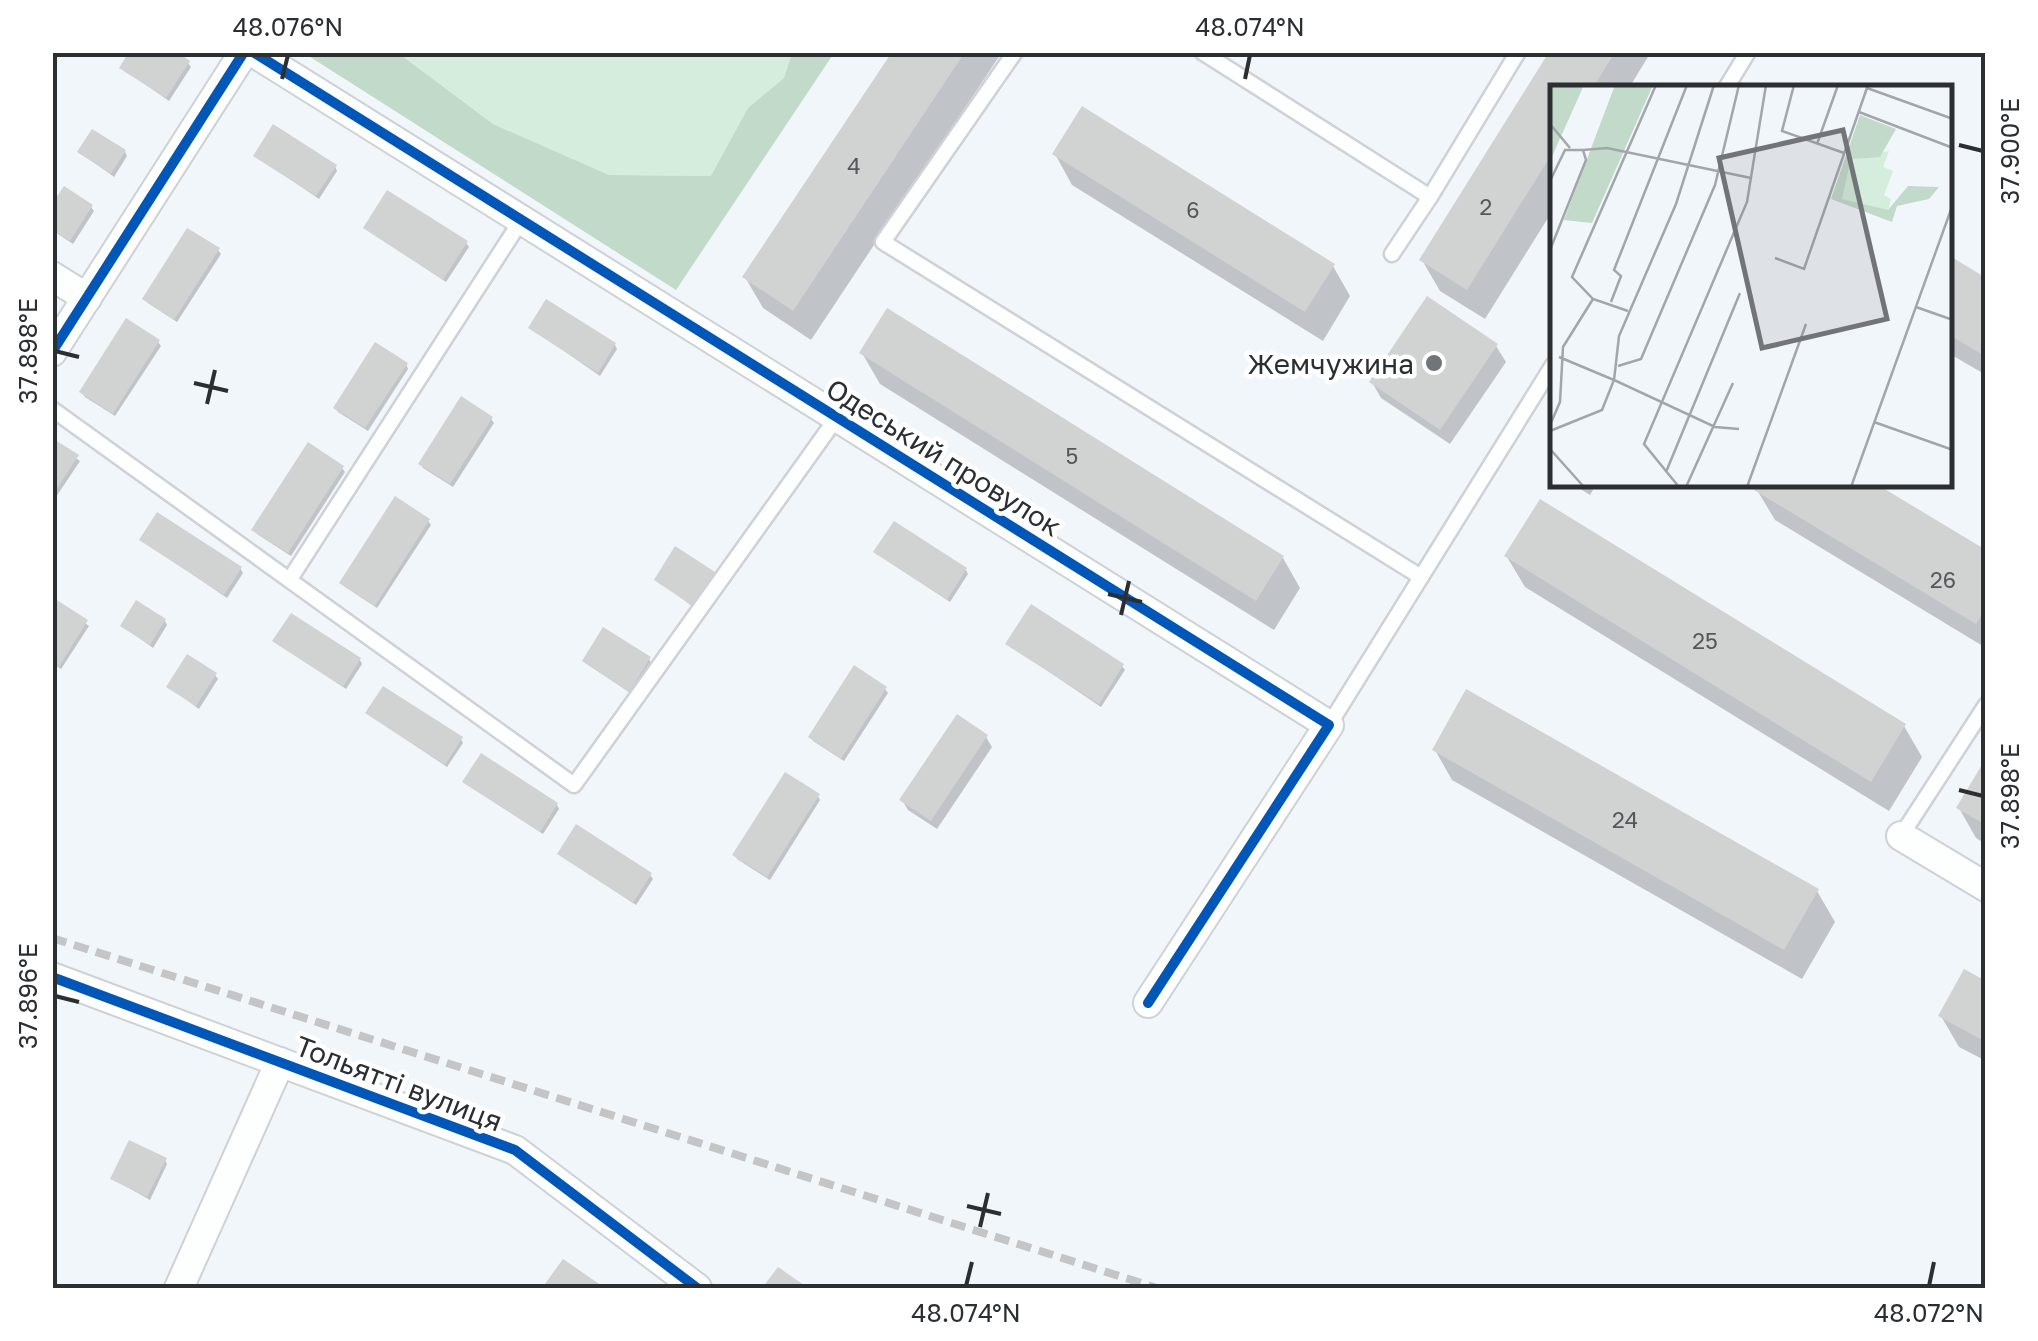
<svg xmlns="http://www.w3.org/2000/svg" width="2038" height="1341" font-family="'Golos Text',sans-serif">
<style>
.green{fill:#d4eddc}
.forest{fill:#c1dac9}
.shadow{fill:#0003}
.building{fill:#d1d2d2}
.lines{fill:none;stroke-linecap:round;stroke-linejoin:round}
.service-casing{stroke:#ced1d5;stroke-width:19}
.minor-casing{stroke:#ced1d5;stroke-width:32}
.service{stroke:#fdfefe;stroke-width:14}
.minor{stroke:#fdfefe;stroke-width:28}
.rail{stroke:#c4c5c6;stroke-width:8;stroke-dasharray:15 8;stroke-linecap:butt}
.cycleway-casing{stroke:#fff;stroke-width:16}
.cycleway{stroke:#0057b8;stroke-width:10}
.ticks{fill:none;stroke:#2c2f32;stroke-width:4}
.poi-dot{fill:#717578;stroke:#fff;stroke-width:4}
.labels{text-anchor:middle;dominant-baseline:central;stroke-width:9;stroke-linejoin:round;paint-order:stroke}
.number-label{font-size:22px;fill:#55585a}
.poi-label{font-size:28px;fill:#2c2f32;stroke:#fff;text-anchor:end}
.street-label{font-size:28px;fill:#2c2f32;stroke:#fff}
.inset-road{fill:none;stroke:#a2a6ab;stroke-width:2.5}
.view{fill:#717578;fill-opacity:0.15;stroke:#717578;stroke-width:5}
.inset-edge{fill:none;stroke:#2c2f32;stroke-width:5}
.neatline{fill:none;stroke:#2c2f32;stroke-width:4}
.ticks-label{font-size:25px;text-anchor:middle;fill:#2c2f32}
</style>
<rect width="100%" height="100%" fill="#f1f6fb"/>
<polygon class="green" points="398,53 792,53 784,78 748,108 712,176 609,175 493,124"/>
<polygon class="forest" points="304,53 398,53 493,124 609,175 711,176 748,108 784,78 792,53 834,53 676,290"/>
<g class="shadow">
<polygon points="895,52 1002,52 811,340 763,308 745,277"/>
<polygon points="1552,52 1651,52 1629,88 1553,88 1553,210 1485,319 1440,291 1422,260"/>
<polygon points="188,63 191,67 169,101 122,68"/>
<polygon points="80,152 125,152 127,156 114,177"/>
<polygon points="1055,154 1333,266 1350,296 1323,341 1072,185"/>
<polygon points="256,156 335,166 337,171 319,199"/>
<polygon points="91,207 94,211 73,244 52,230 52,209"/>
<polygon points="366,228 466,243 469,247 446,282"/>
<polygon points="218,250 221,254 177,322 148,303 145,299"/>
<polygon points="1950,259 1986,280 1986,375 1950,354"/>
<polygon points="531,328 615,345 617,349 600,376"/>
<polygon points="158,342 161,346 115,416 85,397 82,392"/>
<polygon points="1496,346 1506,362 1450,444 1381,398 1372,382"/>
<polygon points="862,353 1283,558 1300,588 1274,630 880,384"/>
<polygon points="406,364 408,369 368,431 338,412 336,408"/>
<polygon points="491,419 494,423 453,487 423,468 421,464"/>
<polygon points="52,441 80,461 52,503"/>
<polygon points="342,468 345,472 291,556 257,534 254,530"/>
<polygon points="1574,485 1596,485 1590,495"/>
<polygon points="1760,485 1874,485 1986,553 1986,648 1775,520 1757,490"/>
<polygon points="428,521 431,525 377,608 345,587 342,583"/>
<polygon points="142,540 240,568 243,573 227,598"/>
<polygon points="876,552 966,570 968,574 950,602"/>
<polygon points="1507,557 1904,726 1922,757 1889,811 1525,587"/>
<polygon points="713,574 716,578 696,609 657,580"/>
<polygon points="53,600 89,626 61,669 52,663"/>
<polygon points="165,621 167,625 153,648 123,626"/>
<polygon points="275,641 360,660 362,664 346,689"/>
<polygon points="1008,644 1122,666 1125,670 1101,707"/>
<polygon points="649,659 651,663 632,694 584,662"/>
<polygon points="215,675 218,679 199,709 169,687"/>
<polygon points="885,689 888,693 844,761 813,741 811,737"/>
<polygon points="368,714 461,739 463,743 447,767"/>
<polygon points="986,737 992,747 937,829 908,810 902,800"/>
<polygon points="1435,750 1817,891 1835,922 1802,979 1452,780"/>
<polygon points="1986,763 1986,844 1976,838 1959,808"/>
<polygon points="465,782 557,805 559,809 543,834"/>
<polygon points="818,796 820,800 770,880 737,859 735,855"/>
<polygon points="560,854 650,875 653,879 636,905"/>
<polygon points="1986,983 1986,1061 1959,1047 1941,1016"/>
<polygon points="165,1160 167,1164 150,1200 113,1179"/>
</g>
<g class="building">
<polygon points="129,52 177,52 190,61 166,98 119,68"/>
<polygon points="892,52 965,52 793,311 742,277"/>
<polygon points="1549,52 1615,52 1593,88 1553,88 1553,152 1467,290 1419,260"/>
<polygon points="1082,106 1335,264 1305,312 1052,154"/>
<polygon points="273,124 337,165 316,196 253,156"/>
<polygon points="92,129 126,150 111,174 77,152"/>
<polygon points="64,186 93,205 70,241 52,230 52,204"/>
<polygon points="387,190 468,241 443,280 363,228"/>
<polygon points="187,228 220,248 174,320 142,299"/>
<polygon points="1950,256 1986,278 1986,357 1950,335"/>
<polygon points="1427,296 1498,344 1440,430 1369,382"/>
<polygon points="546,299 616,343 598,373 528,328"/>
<polygon points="887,308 1284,556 1256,601 859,353"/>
<polygon points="126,318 160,340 113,414 79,392"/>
<polygon points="375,342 408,363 365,428 333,408"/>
<polygon points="461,396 493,417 450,484 418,464"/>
<polygon points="52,438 79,455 52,496"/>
<polygon points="308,442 344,466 288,553 251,530"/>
<polygon points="1757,485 1878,485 1986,550 1986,608 1976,624 1754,490"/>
<polygon points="395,496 430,519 375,606 339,583"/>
<polygon points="1540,499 1906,724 1871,782 1504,556"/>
<polygon points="157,512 242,567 224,595 139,540"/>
<polygon points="894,521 967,568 947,600 873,552"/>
<polygon points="675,546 715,572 693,606 654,580"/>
<polygon points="52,597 88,620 59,667 52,663"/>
<polygon points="136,600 166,619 150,645 120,626"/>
<polygon points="1031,604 1124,664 1099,704 1005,644"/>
<polygon points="291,613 361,658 343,687 272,641"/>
<polygon points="603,627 651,657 629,692 582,661"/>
<polygon points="187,654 217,673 196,706 166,687"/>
<polygon points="854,665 887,687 841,759 808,737"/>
<polygon points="383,686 463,737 445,765 365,713"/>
<polygon points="1466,689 1819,889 1784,950 1432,750"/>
<polygon points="957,714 988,735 931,821 899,800"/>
<polygon points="481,753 558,803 540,832 462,782"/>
<polygon points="1986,758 1986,825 1956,808"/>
<polygon points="785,772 820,794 767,877 732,855"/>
<polygon points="576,824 652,873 633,903 557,854"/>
<polygon points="1964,969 1986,981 1986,1042 1938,1016"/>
<polygon points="129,1140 167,1158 147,1197 110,1179"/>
<polygon points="563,1259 605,1288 542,1288"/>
<polygon points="778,1267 808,1288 762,1288"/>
</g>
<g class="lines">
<g class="service-casing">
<g id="service">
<polyline points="1015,52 883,242 1421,577"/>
<polyline points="1202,52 1430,197 1392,254"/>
<polyline points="1726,88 1748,52"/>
<polyline points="1430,197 1518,52"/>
<polyline points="52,409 574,785 838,416"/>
<polyline points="290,579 522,219"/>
<polyline points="1329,725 1553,365"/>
<polyline points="1901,836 1986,705"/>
</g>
</g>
<g class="minor-casing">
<g id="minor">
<polyline points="253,52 1329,725 1148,1003"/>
<polyline points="52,276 87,298"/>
<polyline points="52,352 244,52"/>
<polyline points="1901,836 1986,887"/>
<polyline points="52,977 515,1150 697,1288"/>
<polyline points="179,1288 280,1062"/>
</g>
</g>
<use href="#service" class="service"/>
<use href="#minor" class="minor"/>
<polyline class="rail" points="52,938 1157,1288"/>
<g class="cycleway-casing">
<g id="cycleway">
<polyline points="253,52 1329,725 1148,1003"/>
<polyline points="52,352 244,52"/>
<polyline points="52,977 515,1150 697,1288"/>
</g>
</g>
<use href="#cycleway" class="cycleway"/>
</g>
<path class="ticks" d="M282,79l6,-24M1245,79l5,-24M1959,145l24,6M55,351l24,6M194,383l34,8M207,404l8,-34M1108,594l34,8M1121,615l8,-34M1959,790l24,6M55,996l24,6M967,1206l34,8M980,1227l8,-34M966,1286l6,-24M1929,1286l5,-24"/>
<circle class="poi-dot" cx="1434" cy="363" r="10"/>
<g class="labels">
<g class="number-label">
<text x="854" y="165">4</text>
<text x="1486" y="206">2</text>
<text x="1193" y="209">6</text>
<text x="1072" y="455">5</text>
<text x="1943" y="579">26</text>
<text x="1705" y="640">25</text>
<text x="1625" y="819">24</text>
</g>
<g class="poi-label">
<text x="1414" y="363">Жемчужина</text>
</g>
<g class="street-label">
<text transform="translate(944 457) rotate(32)">Одеський провулок</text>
<text transform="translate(399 1083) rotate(21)">Тольятті вулиця</text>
</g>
</g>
<g transform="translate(1550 85)">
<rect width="402" height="402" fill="#f1f6fb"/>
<path d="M339,66l-6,16 10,4 -9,24 7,4 -3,12 -46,-12 9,-40z" fill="#d4eddc"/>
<path d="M2,0h32l-34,76v-71zM65,0h38l-61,138 -28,-3zM310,30l36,14 -16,28 -29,2 -9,40 46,11 20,-24 31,1 -10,12 -32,7 -5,16 -61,-23z" fill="#c1dac9"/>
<path class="inset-road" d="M164,0l-38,119 -57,132 -5,44 101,47 24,2M244,0l-12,46 62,22M317,3l86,31M309,27l94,36M0,39l20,24M267,59l21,-59M33,65l24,-2 144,30M0,96l15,-31h18l3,10 -36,90M225,173l29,11 64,-184M61,217l10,-26 -7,-6 73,-185M366,222l37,13M78,226l-35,-12 -21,-22 84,-192M68,281l23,-7 74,-174 24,-100M324,337l79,28M0,340l10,-23 3,-55 30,-48M0,346l52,-21 12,-30 -55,-23M0,364l34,38M116,387l74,-179M129,402l-35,-43 103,-242 19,-117M136,402l47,-104M197,402l59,-163M301,402l102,-283"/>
<path class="view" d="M293,45l44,189 -125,29 -43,-190z"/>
<rect width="402" height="402" class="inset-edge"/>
</g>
<rect width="2038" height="1341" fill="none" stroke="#ffffff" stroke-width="110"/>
<rect x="55" y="55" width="1928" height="1231" class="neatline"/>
<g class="ticks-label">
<text x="288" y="36">48.076°N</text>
<text x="1250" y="36">48.074°N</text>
<text transform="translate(2010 151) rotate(-90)" y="9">37.900°E</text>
<text transform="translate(28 351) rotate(-90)" y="9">37.898°E</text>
<text transform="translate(2010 796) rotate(-90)" y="9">37.898°E</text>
<text transform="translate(28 996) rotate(-90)" y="9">37.896°E</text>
<text x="966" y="1322">48.074°N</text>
<text x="1929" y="1322">48.072°N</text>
</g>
</svg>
